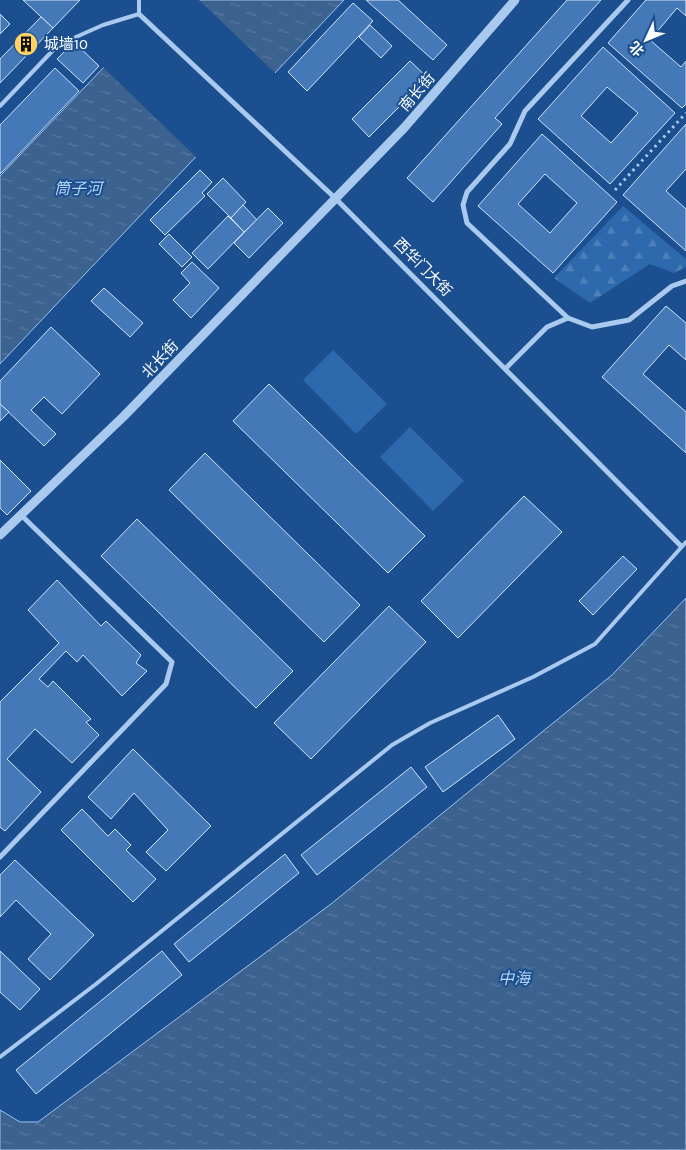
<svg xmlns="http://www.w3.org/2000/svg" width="686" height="1150" font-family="Karla,'Noto Sans SC',sans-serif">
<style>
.grass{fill:#2e69ad}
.forest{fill:url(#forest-firs)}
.water{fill:url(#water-ripples);stroke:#9cc4f0}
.pier{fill:#1b4f8f}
.building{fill:#4478b7;stroke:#cfe3fa;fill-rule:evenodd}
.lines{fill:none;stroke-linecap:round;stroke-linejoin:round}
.path{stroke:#a9c9ee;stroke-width:3;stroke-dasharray:2.5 4;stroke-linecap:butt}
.service{stroke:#a9c9ee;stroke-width:4}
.minor{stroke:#a9c9ee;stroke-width:5}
.tertiary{stroke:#a9c9ee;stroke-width:9}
.labels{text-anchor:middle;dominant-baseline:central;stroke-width:4;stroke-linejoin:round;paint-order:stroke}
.poi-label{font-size:15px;fill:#fff;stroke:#1b4f8f;text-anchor:start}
.street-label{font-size:15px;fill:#fff;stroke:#1b4f8f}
.water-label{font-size:16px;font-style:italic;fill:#b5d3f5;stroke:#1b4f8f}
</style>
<defs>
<pattern id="forest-firs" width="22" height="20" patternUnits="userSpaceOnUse" patternTransform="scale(1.25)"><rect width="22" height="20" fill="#2e69ad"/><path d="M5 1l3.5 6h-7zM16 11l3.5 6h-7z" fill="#4d80b9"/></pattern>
<pattern id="water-ripples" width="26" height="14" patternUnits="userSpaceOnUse" patternTransform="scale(1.25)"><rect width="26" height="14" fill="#3c6290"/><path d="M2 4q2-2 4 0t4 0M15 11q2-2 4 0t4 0" fill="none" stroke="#597aa1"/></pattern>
</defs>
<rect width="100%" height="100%" fill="#1b4f8f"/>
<g class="grass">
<polygon points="333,350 387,404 356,434 303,380"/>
<polygon points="410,427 464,481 433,511 380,457"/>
</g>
<polygon class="forest" points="623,206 686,259 686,267 674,273 650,264 590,303 554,278"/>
<g class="water">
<polygon points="168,0 344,0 0,364 0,176"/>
<polygon points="686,598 686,1150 0,1150 0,1110 20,1122 38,1122 331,904 612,675"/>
</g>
<polygon class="pier" points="164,0 199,0 277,75 198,159 102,66"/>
<g class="building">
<polygon points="23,0 80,0 53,28"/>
<polygon points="366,0 398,0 447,45 433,60"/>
<polygon points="567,0 601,0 495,118 502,124 433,202 407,178"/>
<polygon points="646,0 686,0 686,16 677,8 650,40 681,67 686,61 686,104 682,108 608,43"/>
<polygon points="353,3 373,21 307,91 288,72"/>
<polygon points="0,14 10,24 0,34"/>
<polygon points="41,17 53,28 0,83 0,59"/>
<polygon points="370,25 392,46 381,58 359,37"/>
<polygon points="74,42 99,66 83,83 57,59"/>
<path d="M603,47l72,66 -65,71 -72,-65zM607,87l31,26 -27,30 -30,-27z"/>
<polygon points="410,61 428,78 369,137 352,119"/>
<polygon points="55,68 79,91 0,174 0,125"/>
<polygon points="686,124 686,169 666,191 686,209 686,251 623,195"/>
<path d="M542,134l75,68 -64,71 -75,-67zM545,174l32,29 -27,30 -32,-29z"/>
<polygon points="200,170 212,182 202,193 205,196 165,235 150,220"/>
<polygon points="223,178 246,202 231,218 207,194"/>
<polygon points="243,205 257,220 244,232 231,218"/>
<polygon points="268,208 283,223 249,258 234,243"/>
<polygon points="228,216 244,232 208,269 192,253"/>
<polygon points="169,234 192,257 182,267 159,244"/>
<polygon points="192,262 219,288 191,318 173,300 190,283 181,273"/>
<polygon points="104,288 143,323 130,337 91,301"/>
<polygon points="666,306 686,323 686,360 669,345 643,374 686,412 686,453 602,377"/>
<polygon points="51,327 100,374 62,414 44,397 31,410 56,434 44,446 0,404 0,381"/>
<polygon points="269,384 425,536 388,573 233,421"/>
<polygon points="0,404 9,412 0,421"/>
<polygon points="205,453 360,605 324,642 169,490"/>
<polygon points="0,460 31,491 7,515 0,508"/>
<polygon points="524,496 562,532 458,638 421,601"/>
<polygon points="137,519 293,671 256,708 101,556"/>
<polygon points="623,556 637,569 593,615 579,601"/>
<polygon points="57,580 101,626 106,621 141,655 136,663 147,671 122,696 83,655 77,662 66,651 39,679 48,687 53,681 91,719 86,722 99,735 72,763 35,729 7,759 41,792 5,831 0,827 0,702 59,643 28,610"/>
<polygon points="389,606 426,642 311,759 274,723"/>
<polygon points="498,715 515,739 443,792 425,767"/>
<polygon points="133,749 211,826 166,871 146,852 168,830 134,793 111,819 88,797"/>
<polygon points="411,767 427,787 317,875 301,855"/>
<polygon points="82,809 108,836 115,829 131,845 126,850 156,879 133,902 61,830"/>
<polygon points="285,854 299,873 189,962 174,944"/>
<polygon points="15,860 94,935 50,980 28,959 51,934 16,900 0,917 0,875"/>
<polygon points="0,951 40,989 20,1010 0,992"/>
<polygon points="162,951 182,975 36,1094 16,1070"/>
</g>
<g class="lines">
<polyline class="path" points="615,190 686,113"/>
<g class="service">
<polyline points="0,106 58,45 103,25 139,14 139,0"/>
<polyline points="0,1057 96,984 392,745 430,723 533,677 595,644 686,542"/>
</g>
<g class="minor">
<polyline points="139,14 335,198 681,546"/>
<polyline points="568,318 467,223 463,205 467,192 510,144 525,111 628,0"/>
<polyline points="506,368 547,327 568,318 592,327 629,320 672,286 686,281"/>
<polyline points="0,857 166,684 172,662 21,515"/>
</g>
<polyline class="tertiary" points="0,535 124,416 404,128 515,0"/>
</g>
<defs>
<g id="building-disc" transform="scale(1.25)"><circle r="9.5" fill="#ffd166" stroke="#1b4f8f"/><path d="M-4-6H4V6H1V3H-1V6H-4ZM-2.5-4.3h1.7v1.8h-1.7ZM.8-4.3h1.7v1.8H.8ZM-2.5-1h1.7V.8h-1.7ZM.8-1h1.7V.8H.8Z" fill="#111"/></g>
</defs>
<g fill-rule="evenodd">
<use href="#building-disc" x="26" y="44"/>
</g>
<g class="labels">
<g class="poi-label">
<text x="44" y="44">城墙10</text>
</g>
<g class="street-label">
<text transform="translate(417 92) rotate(-49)">南长街</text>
<text transform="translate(423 267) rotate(45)">西华门大街</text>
<text transform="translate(160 359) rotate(-46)">北长街</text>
</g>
<g class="water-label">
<text x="78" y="188">筒子河</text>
<text x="514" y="978">中海</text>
</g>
</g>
<g transform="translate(646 40) rotate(226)" stroke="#1b4f8f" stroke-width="4" paint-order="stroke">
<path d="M0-4L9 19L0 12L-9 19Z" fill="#ffffff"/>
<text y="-8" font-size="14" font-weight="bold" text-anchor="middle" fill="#ffffff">北</text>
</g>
</svg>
